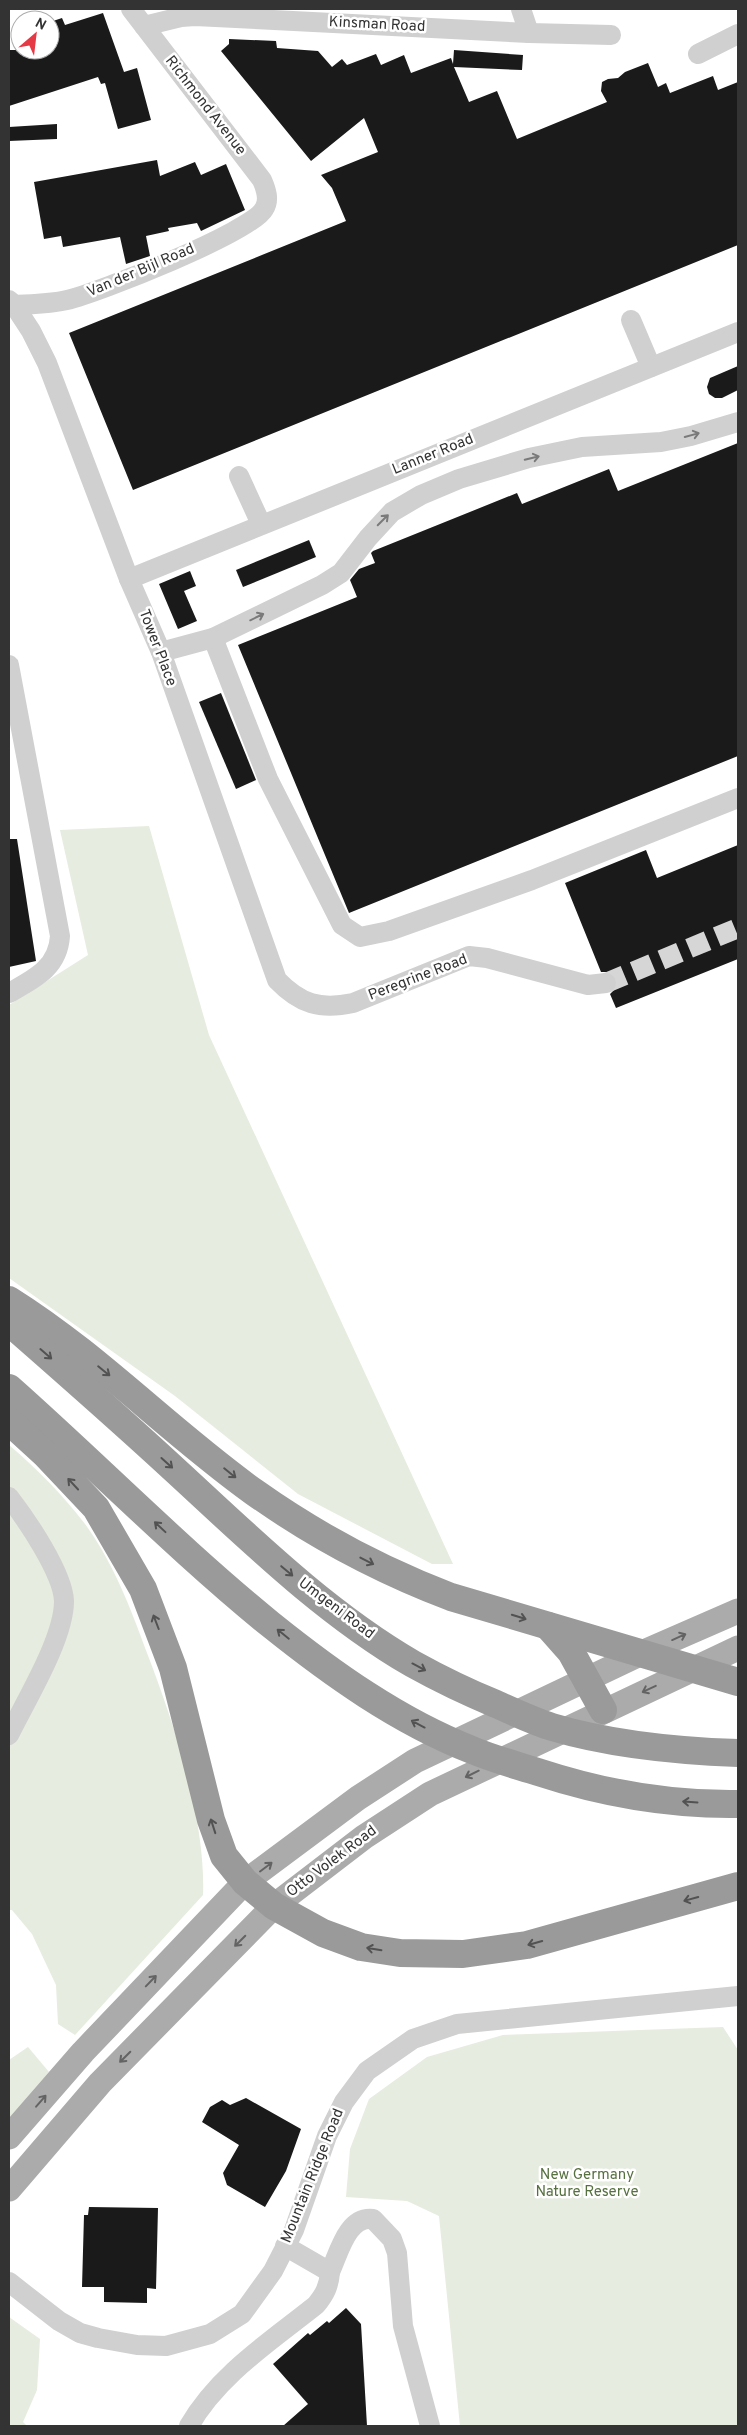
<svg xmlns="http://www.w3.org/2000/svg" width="747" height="2435" font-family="Overpass,sans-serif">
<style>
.green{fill:#e6ecdf}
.building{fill:#1a1a1a}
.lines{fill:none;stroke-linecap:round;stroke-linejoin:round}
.minor-tunnel{stroke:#d6d6d6;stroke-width:20;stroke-dasharray:20 10;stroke-linecap:butt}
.minor{stroke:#d0d0d0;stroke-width:20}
.major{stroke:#ababab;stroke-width:25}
.highway{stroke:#9a9a9a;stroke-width:28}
.oneway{stroke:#7a7a7a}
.oneway2{stroke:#525252}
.oneway3{stroke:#636363}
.labels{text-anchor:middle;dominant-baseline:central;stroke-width:5;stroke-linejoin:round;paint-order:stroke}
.street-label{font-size:15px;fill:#333;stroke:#fff}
.park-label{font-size:15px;fill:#56703f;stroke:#fff}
</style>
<rect width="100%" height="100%" fill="#fff"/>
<g class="green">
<polygon points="149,826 209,1035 453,1564 432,1564 298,1494 175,1396 9,1278 9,1005 88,955 60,830"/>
<path d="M9,1445c27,23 54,50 76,79 28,38 46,85 62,129 27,70 59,167 56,242l-128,140 -17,-11 -2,-39 -24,-51 -20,-24h-3z"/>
<polygon points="723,2027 738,2050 738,2426 460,2426 439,2216 407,2201 346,2197 350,2149 369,2099 427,2057 503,2035"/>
<polygon points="28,2047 49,2072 9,2118 9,2060"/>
<polygon points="9,2317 40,2339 37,2390 23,2422 27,2426 9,2426"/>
</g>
<g class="building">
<polygon points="103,13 124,72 137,68 151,120 118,129 105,83 101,84 98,77 9,106 9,50 50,50 50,22 62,18 65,25"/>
<polygon points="229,39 276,41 277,48 318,51 332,67 342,59 347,65 376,54 381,65 404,55 411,73 451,58 453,64 454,50 523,55 522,70 454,67 469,102 497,91 517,139 607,102 601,91 602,82 608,79 618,78 625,72 648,63 658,87 666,83 670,93 713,76 718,90 738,82 738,245 133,490 69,333 346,221 332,188 321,175 378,152 364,118 311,161 221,51 229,44"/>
<polygon points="57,124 57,139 9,141 9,127"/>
<polygon points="157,160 160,176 195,162 201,175 226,164 245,210 201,231 197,223 168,228 169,231 146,236 150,256 126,264 120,237 63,247 61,236 44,239 34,182"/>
<polygon points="738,366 738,390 722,398 715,398 709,394 707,387 710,378"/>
<polygon points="738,443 738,756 349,913 238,645 357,597 350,580 359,569 375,563 371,553 373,551 517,493 522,504 609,469 618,491"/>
<polygon points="309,540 316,557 243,587 236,570"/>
<polygon points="190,571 196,586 184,591 197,621 178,629 159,584"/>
<polygon points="221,693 256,780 236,789 199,702"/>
<polygon points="9,839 17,839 36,961 9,967"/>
<polygon points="738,845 738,959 616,1008 610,994 617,987 616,976 610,972 601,972 565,883 646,850 657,878"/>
<polygon points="246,2098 301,2129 286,2171 265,2207 227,2185 223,2173 239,2145 202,2122 210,2107 222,2100 230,2105"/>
<polygon points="89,2207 158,2208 156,2289 147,2288 147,2303 104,2302 104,2287 82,2287 84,2215 88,2215"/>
<polygon points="346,2308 361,2324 367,2426 283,2426 308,2404 273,2364 308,2333 310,2335 327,2321 329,2323"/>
</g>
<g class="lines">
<polyline class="minor-tunnel" points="606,983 738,928"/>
<g class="minor">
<polyline points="521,9 529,33"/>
<polyline points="144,26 181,17 195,16 529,33 611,35"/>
<polyline points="698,54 738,34"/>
<path d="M9,300l5,5c18,-1 36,-1 53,-5 30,-7 185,-68 197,-91 6,-9 2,-20 -2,-29l-131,-171"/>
<path d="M14,305l17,26 16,32 82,216 32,73 116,328c23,24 43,30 76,23l116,-47 18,2 101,27 18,-2"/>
<polyline points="631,320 651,367"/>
<polyline points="239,476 261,524"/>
<polyline points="129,579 738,332"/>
<polyline points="213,638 268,779 342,925 360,937 389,931 532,880 738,798"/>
<polyline points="161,652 213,638 322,585 341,573 368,538 392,512 421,495 459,479 529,458 582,447 661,442 691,436 738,422"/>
<path d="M9,665l51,271c-2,32 -26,43 -51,57"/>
<path d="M9,1497c17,22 54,76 55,104 0,38 -38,99 -55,134"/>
<path d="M330,2272c9,-19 17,-56 43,-53l19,20 5,14 6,73 27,100"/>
<polyline points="9,2282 59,2321 80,2333 98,2338 137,2345 166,2346 210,2334 242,2314 273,2271 294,2230 327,2136 344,2102 367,2071 413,2039 457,2024 738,1996"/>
<path d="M189,2426c29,-51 82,-85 127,-121 9,-11 13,-19 14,-33l-45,-26"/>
</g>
<g class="major">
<polyline points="9,2137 83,2052 245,1882 358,1798 415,1761 644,1652 738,1611"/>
<polyline points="9,2189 100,2083 274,1906 364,1837 430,1794 738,1648"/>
</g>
<g class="highway">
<path d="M9,1300c88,55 161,132 245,192 62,44 126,78 197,105l287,85"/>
<path d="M9,1322c56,49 112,98 167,149 74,68 149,142 237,193 27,15 54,28 83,40 18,8 37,17 56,23 57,17 127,24 186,26"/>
<path d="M9,1388c88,78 170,162 261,236 61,49 128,97 202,126 21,9 44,15 66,22 64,21 132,33 200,32"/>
<polyline points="9,1421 45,1454 96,1508 143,1589 173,1668 211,1820 224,1856 245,1882 274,1906 323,1933 361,1947 400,1953 463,1954 527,1945 738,1886"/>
<polyline points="548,1626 571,1652 603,1710"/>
</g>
</g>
<defs><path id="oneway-shaft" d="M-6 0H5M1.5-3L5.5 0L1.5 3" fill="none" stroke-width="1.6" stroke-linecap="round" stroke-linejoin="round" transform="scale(1.25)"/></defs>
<g class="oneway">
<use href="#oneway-shaft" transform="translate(692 435) rotate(-15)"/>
<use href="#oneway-shaft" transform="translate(532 458) rotate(-14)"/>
<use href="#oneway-shaft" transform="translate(383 520) rotate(-45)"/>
<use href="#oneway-shaft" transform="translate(257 617) rotate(-26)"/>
</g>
<g class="oneway2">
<use href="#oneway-shaft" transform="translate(46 1354) rotate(41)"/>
<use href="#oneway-shaft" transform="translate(104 1371) rotate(39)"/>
<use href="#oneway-shaft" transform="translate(167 1463) rotate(42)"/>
<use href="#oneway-shaft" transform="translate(230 1473) rotate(39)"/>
<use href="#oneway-shaft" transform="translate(73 1484) rotate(-133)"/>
<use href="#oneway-shaft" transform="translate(160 1527) rotate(-137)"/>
<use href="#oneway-shaft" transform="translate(367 1561) rotate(27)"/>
<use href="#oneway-shaft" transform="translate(287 1571) rotate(40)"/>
<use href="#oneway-shaft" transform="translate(519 1617) rotate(17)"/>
<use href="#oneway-shaft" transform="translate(156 1622) rotate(-111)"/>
<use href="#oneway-shaft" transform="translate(283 1634) rotate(-141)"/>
<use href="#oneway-shaft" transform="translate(419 1667) rotate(28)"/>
<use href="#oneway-shaft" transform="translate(418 1724) rotate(-152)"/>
<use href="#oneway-shaft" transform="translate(690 1802) rotate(-176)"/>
<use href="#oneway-shaft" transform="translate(213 1826) rotate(-108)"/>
<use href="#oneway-shaft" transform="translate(691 1899) rotate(165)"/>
<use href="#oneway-shaft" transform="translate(535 1943) rotate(164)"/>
<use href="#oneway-shaft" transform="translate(374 1949) rotate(-171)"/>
</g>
<g class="oneway3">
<use href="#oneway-shaft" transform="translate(679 1637) rotate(-24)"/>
<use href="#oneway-shaft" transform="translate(649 1689) rotate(155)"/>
<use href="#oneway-shaft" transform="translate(472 1774) rotate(154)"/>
<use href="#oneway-shaft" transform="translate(266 1867) rotate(-37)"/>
<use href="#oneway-shaft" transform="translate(240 1941) rotate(135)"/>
<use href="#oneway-shaft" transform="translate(151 1981) rotate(-46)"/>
<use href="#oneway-shaft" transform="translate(125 2057) rotate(135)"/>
<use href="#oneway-shaft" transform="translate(41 2101) rotate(-49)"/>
</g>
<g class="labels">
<g class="street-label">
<text transform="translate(377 25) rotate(3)">Kinsman Road</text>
<text transform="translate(205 106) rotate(52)">Richmond Avenue</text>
<text transform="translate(141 271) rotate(-23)">Van der Bijl Road</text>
<text transform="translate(433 455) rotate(-22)">Lanner Road</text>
<text transform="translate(157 648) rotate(69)">Tower Place</text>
<text transform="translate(418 978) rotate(-21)">Peregrine Road</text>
<text transform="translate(336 1609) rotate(37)">Umgeni Road</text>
<text transform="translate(332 1862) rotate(-37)">Otto Volek Road</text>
<text transform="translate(313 2176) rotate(-68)">Mountain Ridge Road</text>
</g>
<g class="park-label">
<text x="587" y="2175">New Germany<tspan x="587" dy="17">Nature Reserve</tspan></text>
</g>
</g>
<rect width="747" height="2435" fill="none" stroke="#333333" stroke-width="20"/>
<g transform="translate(35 35) rotate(28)"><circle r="24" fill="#ffffff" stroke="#adadad"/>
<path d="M0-4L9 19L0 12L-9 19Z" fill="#e63946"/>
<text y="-8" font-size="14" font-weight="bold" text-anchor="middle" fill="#333333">N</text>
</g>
</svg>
